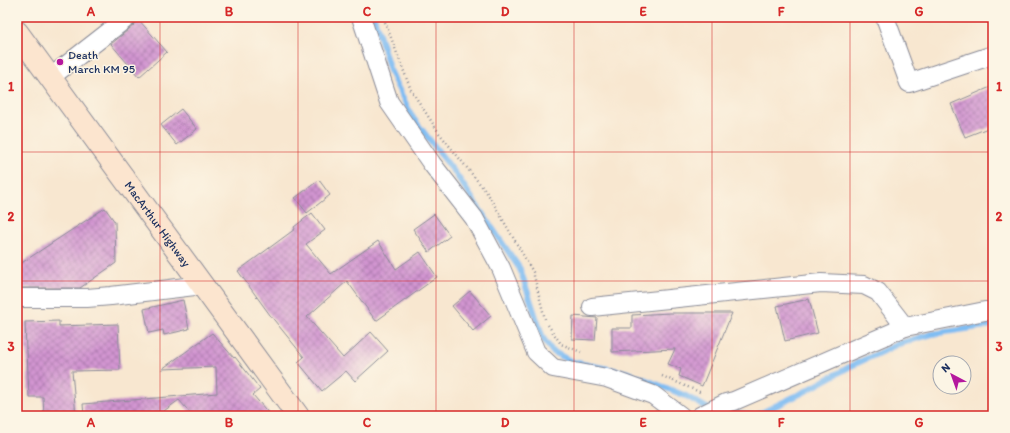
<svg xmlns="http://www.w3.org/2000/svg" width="1010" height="433" font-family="Itim,sans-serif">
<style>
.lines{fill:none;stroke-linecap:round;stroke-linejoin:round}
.stream{stroke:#80bdf3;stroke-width:6}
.building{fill:url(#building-cross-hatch)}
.street-casing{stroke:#8a8b97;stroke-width:20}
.secondary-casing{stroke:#8a8b97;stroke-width:24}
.path{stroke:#8a8b97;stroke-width:2.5;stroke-dasharray:1 3;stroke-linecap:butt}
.street{stroke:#fff;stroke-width:18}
.secondary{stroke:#fce5cf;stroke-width:22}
.grid{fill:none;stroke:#d62828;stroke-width:1;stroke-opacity:0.55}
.poi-dot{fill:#b5179e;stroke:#fcf5e5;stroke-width:1.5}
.labels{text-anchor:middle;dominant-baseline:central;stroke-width:3;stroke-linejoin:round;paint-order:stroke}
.poi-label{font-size:12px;fill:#1b2f5e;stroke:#fcf5e5;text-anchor:start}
.street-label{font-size:12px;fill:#1b2f5e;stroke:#fcf5e5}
.neatline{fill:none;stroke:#d62828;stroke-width:1.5}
.grid-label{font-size:13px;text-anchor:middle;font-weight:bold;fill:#d62828}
</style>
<defs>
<pattern id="building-cross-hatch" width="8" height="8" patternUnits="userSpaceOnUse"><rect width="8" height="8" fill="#d194d0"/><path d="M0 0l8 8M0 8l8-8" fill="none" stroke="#a979ac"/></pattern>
</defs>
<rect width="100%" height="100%" fill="#fcf5e5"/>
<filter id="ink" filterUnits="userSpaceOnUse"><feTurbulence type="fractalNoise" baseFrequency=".025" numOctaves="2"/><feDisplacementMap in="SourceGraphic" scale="8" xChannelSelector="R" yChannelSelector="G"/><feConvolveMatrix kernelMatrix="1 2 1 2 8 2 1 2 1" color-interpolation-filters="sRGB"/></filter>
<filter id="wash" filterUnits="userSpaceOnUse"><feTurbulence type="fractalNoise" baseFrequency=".012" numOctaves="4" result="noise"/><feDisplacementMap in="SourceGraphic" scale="16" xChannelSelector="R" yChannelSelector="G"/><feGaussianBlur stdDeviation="0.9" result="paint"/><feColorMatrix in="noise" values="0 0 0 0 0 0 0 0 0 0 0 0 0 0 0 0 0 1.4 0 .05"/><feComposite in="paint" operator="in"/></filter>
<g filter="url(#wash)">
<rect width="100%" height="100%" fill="#f8e7d0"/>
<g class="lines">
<g class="stream">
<polyline points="374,17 391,74 413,118 455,173 520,269 543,338 552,351 572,362 629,373 686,396 709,409"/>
<polyline points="719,412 755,416"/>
<polyline points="755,416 806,391 851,366 898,344 932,334 993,325"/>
</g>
</g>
<g id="blocks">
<g class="building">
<polygon points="138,19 167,52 139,77 111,44 134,25"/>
<polygon points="993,86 993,126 965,137 951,104"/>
<polygon points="181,109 197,129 177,145 161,125"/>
<polygon points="319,180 330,195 307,213 295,198"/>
<polygon points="105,208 115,222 116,263 80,288 17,288 17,266"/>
<polygon points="312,213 325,230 306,244 331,274 378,241 396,269 420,252 437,277 376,321 347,281 307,317 343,358 371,332 388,351 355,381 346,371 322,391 298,362 304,357 270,315 238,271 295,229 294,227"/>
<polygon points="434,214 450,236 429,252 413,229"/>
<polygon points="470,291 491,316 473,331 452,306"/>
<polygon points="809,299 818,333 785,341 777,306"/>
<polygon points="183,300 189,329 164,335 163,330 149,333 144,309"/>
<polygon points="670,313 732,313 702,386 679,376 681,369 668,364 675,349 612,352 612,328 632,328 632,315"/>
<polygon points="573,316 597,318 595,340 572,339"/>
<polygon points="59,321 59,326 118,324 120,370 72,371 76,416 44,416 43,397 29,397 27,350 26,350 25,322"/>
<polygon points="212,333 234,358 235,357 260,389 253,395 271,416 193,416 179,400 157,416 84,416 83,404 217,393 216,367 162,369"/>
</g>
</g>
</g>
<g filter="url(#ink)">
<use href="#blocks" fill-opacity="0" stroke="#8a8b97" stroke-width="1"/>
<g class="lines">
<g class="street-casing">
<g id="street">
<polyline points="361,17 389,102 432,164 474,218 501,268 536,352 553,368 607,378 653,395 681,416"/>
<polyline points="885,17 909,83 993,55"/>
<polyline points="51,77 128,17"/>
<polyline points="17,298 87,298 111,296 203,285"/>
<polyline points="592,307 821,283 864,285 878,292 905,327 734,401 726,403 700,416"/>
<polyline points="905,327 985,311 993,311"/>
</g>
</g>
<g class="secondary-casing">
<g id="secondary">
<path id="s1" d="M17,32l281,384"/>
</g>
</g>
<g class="path">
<polyline points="385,22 411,90 439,133 488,194 533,272 545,319"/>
<polyline points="548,325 561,344 581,352"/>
<polyline points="662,376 702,393"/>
</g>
<use href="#street" class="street"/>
<use href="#secondary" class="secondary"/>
</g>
</g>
<path class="grid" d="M160,17v399M298,17v399M436,17v399M574,17v399M712,17v399M850,17v399M17,152h976M17,281h976"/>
<circle class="poi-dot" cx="60" cy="62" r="4"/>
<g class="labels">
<g class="poi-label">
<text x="68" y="55">Death<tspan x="68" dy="14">March KM 95</tspan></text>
</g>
<g class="street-label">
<text stroke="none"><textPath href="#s1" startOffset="238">MacArthur Highway</textPath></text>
</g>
</g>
<rect width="1010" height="433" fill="none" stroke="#fcf5e5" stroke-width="44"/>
<g transform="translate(952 375) rotate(319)"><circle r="19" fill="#fcf5e5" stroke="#a2a6af"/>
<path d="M0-3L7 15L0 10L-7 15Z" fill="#b5179e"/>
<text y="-6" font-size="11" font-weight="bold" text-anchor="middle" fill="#1b2f5e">N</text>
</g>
<rect x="22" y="22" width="966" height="389" class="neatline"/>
<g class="grid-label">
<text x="91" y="16">A</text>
<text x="229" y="16">B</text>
<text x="367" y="16">C</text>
<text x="505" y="16">D</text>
<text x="643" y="16">E</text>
<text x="781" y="16">F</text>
<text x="919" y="16">G</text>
<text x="11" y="91">1</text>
<text x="999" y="91">1</text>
<text x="11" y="221">2</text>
<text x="999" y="221">2</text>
<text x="11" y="351">3</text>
<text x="999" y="351">3</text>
<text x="91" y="427">A</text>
<text x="229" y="427">B</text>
<text x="367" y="427">C</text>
<text x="505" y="427">D</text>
<text x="643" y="427">E</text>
<text x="781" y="427">F</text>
<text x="919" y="427">G</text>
</g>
</svg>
